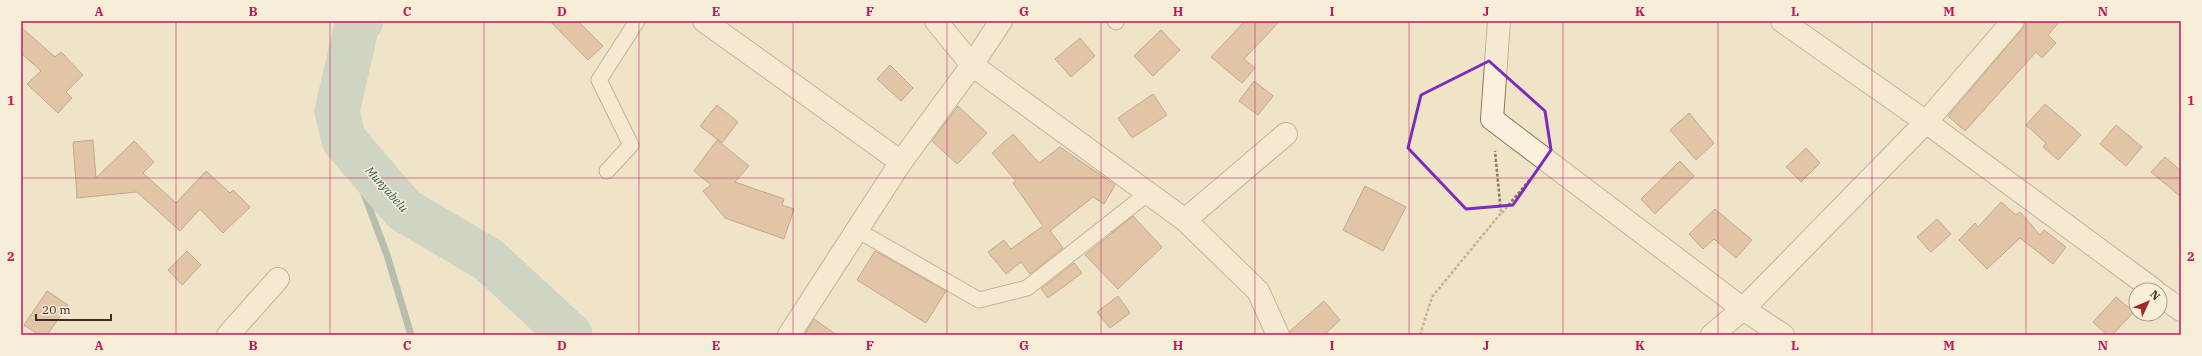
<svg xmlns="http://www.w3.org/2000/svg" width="2202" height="356" font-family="'IBM Plex Serif',serif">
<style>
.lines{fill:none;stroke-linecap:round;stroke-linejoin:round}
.stream{stroke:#6f938a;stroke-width:7}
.river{stroke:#a9c4bc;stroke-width:45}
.building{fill:#cf9f7d;stroke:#8d5f41}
.service-casing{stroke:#8d765c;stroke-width:17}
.minor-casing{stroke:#8d765c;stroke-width:24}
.tertiary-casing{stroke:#8d765c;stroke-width:24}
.path{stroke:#8d765c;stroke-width:2.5;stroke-dasharray:3 2;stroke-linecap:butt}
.service{stroke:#faf1dc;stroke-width:15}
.minor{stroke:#faf1dc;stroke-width:22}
.tertiary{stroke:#faf1dc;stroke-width:22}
.marked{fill:none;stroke:#7b2cbf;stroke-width:3;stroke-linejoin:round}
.grid{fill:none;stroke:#c2185b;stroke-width:1;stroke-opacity:0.55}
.labels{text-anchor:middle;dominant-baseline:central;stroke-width:3;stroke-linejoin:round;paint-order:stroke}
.water-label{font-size:12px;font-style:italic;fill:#2f5d5a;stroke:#f7eed8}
.neatline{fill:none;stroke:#c2185b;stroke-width:1.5}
.grid-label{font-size:13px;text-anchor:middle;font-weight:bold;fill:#c2185b}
</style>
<rect width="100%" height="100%" fill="#f0e4c8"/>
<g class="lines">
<polyline class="stream" points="344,140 387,255 411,335"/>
<polyline class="river" points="361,21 357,25 337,111 344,140 404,210 489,260 570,335"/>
</g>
<g class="building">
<polygon points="550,21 578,21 603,46 588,60"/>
<polygon points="1245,21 1280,21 1244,59 1255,68 1242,83 1211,57"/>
<polygon points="2025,21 2060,21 2048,35 2056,43 2042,58 2036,52 1965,131 1948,116 2022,29"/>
<polygon points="21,27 55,57 61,52 83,75 66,92 72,98 58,113 27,84 41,71 21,53"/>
<polygon points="1161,30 1180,50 1153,76 1134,56"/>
<polygon points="1080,38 1095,56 1071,77 1055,59"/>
<polygon points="890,65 913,88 901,101 877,79"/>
<polygon points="1254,81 1273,96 1258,115 1239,101"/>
<polygon points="1153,94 1167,115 1132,138 1118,118"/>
<polygon points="2045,104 2081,135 2058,160 2043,147 2046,143 2026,125"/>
<polygon points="717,105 738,122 722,143 700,126"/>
<polygon points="958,106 987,133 957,164 932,141"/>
<polygon points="1689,113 1714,143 1696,160 1670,130"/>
<polygon points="2116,125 2142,147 2126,166 2100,144"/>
<polygon points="1013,134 1039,163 1060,147 1115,185 1104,204 1093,197 1050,231 1063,248 1030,274 1021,262 1006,274 988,252 1004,240 1011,249 1043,226 1013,183 1016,181 992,153"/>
<polygon points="93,140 96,178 134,141 154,162 143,173 176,203 206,171 230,193 233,190 250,207 223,233 200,209 180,231 137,192 76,198 77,196 73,142"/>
<polygon points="717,140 749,166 735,182 784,199 782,205 794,209 784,239 725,218 703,191 711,185 694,171"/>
<polygon points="1806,148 1820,163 1801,182 1786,167"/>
<polygon points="2165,157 2181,171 2181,197 2151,172"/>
<polygon points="1680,161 1694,176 1655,214 1641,199"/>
<polygon points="1365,186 1406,207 1383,251 1343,230"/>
<polygon points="2001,202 2016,215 2020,212 2040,235 2044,230 2066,247 2053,264 2020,238 1987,269 1959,240 1975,223 1978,227"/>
<polygon points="1715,209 1752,240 1736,258 1714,239 1703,249 1689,234"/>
<polygon points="1133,216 1162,247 1118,289 1085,255"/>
<polygon points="1937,219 1951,234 1931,252 1917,237"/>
<polygon points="187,251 201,265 182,285 168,270"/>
<polygon points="875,251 946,291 926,323 857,280"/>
<polygon points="1074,263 1082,273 1048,298 1041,289"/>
<polygon points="47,291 68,305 47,335 39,335 24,325"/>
<polygon points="1118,296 1130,313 1110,328 1097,312"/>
<polygon points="2116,297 2134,312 2112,335 2107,335 2093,322"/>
<polygon points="1324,301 1340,320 1324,335 1290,335 1290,331"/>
<polygon points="814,319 837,335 804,335"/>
</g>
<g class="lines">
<g class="service-casing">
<g id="service">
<polyline points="1115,21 1116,22"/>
<polyline points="607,171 631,145 599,80 637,21"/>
<polyline points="857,230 979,300 1027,288 1148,193"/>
</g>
</g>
<g class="minor-casing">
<g id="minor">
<polyline points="704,21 901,162"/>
<polyline points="936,21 972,65 1185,220 1258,291 1278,335"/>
<polyline points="1499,21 1492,119 1743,309 1783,335"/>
<polyline points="1782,21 1926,122 2154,290"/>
<polyline points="1185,220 1286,134"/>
<polyline points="2160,295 2181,310"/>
<polyline points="228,335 278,279"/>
<polyline points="789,335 901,162 972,65 1001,21"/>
</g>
</g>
<g class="tertiary-casing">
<polyline id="tertiary" points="1712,335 1743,309 1926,122 2013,21"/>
</g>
<g class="path">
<polyline points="1502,213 1531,178"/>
<polyline points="1420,335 1432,297 1501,213 1495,151"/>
</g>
<use href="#service" class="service"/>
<use href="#minor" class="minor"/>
<use href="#tertiary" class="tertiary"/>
</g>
<path d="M0 0H2202V356H0ZM1489,61l56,50 6,39 -38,55 -47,4 -58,-61 13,-53z" fill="#f0e4c8" fill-opacity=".55" fill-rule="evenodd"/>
<path class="marked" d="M1489,61l56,50 6,39 -38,55 -47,4 -58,-61 13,-53z"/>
<path class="grid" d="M176,21v314M330,21v314M484,21v314M639,21v314M793,21v314M947,21v314M1101,21v314M1255,21v314M1409,21v314M1563,21v314M1718,21v314M1872,21v314M2026,21v314M21,178h2160"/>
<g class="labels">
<g class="water-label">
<text transform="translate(387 189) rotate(48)">Munyabelu</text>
</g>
</g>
<rect width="2202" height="356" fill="none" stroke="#f7eed8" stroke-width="44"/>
<g transform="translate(2148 302) rotate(46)"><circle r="19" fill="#f7eed8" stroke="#ada18e"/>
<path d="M0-3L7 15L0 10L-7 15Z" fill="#9e2a2b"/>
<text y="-6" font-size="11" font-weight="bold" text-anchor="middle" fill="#3d2e20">N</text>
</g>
<path d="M36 314v6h75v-6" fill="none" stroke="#3d2e20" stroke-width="2"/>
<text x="42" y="314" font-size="12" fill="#3d2e20" stroke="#f7eed8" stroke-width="3" paint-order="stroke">20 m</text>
<rect x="22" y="22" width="2158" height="312" class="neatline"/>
<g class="grid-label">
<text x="99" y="16">A</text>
<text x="253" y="16">B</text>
<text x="407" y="16">C</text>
<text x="562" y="16">D</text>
<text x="716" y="16">E</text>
<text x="870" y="16">F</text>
<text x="1024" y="16">G</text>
<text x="1178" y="16">H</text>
<text x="1332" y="16">I</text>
<text x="1486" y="16">J</text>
<text x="1640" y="16">K</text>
<text x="1795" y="16">L</text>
<text x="1949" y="16">M</text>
<text x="2103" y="16">N</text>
<text x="11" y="105">1</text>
<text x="2191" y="105">1</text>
<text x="11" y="261">2</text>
<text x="2191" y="261">2</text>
<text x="99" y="350">A</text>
<text x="253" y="350">B</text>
<text x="407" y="350">C</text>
<text x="562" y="350">D</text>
<text x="716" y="350">E</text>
<text x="870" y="350">F</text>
<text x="1024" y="350">G</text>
<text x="1178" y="350">H</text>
<text x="1332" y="350">I</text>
<text x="1486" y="350">J</text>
<text x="1640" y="350">K</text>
<text x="1795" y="350">L</text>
<text x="1949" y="350">M</text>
<text x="2103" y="350">N</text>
</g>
</svg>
